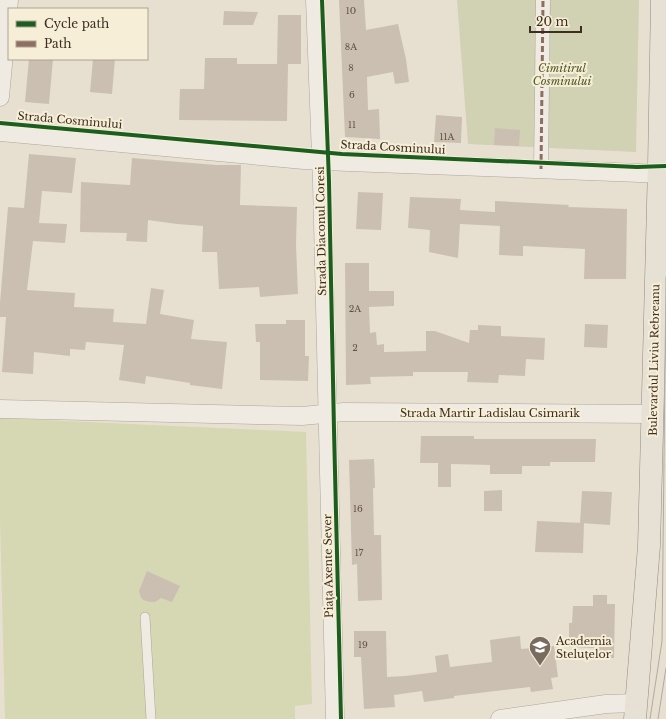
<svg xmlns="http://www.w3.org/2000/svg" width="666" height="719" font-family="'Libre Baskerville',serif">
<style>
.green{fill:#d6d7b3}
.cemetery{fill:#d1d1b3}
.building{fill:#cbbfb2}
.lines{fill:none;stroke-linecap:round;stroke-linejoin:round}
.service-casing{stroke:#ada599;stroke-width:10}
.pedestrian-casing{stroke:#ada599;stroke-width:15}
.minor-casing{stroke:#ada599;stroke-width:19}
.primary-casing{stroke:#928b80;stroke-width:23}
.service{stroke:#efebe3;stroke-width:9}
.pedestrian{stroke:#efebe3;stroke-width:14}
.minor{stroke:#efebe3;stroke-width:18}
.primary{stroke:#e6e1d4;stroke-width:22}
.tram{stroke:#afaaa2;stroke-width:1}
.quiet{stroke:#8d6e63;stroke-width:3;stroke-dasharray:6 3;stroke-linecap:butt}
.cycleway-casing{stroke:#f7eed8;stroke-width:6}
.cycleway{stroke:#1b5e20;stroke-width:4}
.labels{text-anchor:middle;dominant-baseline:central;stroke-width:4;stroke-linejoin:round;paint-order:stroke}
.number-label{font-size:9px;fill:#605244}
.park-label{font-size:11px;font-style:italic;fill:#4d5a26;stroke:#f7eed8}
.street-label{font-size:11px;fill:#3d2e20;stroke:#f7eed8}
.poi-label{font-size:11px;fill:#3d2e20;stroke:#f7eed8;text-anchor:start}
</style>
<rect width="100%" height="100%" fill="#e7e0d1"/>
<polygon class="green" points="0,418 306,432 312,704 295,706 295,719 5,719 0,518"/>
<polygon class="cemetery" points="457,0 639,0 636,152 468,144"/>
<g class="building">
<polygon points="339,0 364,0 366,30 398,24 406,59 409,82 395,84 393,72 367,77 368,110 379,109 380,139 345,137"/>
<polygon points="224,11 258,12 253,25 223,25"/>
<polygon points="278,15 301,15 301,64 283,64 288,64 287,121 179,120 180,89 204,89 205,58 237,58 237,64 277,64"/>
<polygon points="29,59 53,59 49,104 25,102"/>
<polygon points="93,59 115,59 112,94 90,92"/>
<polygon points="436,115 462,117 461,143 434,142"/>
<polygon points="495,128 520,130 519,146 494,145"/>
<polygon points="29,154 76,158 72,193 42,191 39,223 67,224 65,243 33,241 27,290 75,293 74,307 114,309 113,322 146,324 151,288 164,290 160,314 194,320 191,339 227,342 222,389 190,385 190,383 146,376 145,384 119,380 124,345 86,342 85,350 70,349 70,356 34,352 33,374 2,372 6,317 0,317 0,303 8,207 24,208"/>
<polygon points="132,158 216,165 241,165 240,205 297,207 296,245 298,294 260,297 259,287 219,289 217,252 202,252 203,226 177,224 148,220 147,242 126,241 127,233 80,232 81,182 130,185"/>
<polygon points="358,192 383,193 381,230 356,229"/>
<polygon points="410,197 461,199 460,210 495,212 495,201 569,205 568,207 627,209 626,279 584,279 585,249 523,246 523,256 499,255 500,226 460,224 458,258 429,252 430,230 408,228"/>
<polygon points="345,263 369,263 369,291 394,291 394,306 369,307 370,333 376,332 377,345 384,344 384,352 426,351 426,331 435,331 469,343 470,330 478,330 478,325 501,326 501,336 545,338 544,360 526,359 525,376 499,375 498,383 467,382 468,372 413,372 413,376 370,377 371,384 346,385"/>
<polygon points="286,320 305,320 305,356 309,356 308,381 260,380 260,342 256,342 255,324 286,324"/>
<polygon points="585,324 608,325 607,348 584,347"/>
<polygon points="421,436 474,436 474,439 596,439 595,462 550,462 550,466 522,466 522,474 490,474 490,465 451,464 451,487 438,487 438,463 420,463"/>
<polygon points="374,459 375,488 373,488 374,535 381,535 382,600 358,601 357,564 352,565 349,460"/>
<polygon points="502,490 502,511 484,511 484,491"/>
<polygon points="582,491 612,492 610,525 580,523"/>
<polygon points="537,521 584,523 583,553 535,552"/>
<polygon points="147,571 180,586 172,602 161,598 155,602 151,602 146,601 142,599 140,595 139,591"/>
<polygon points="593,595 607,595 607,604 615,604 614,658 592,658 593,648 569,647 569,623 572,623 573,606 593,606"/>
<polygon points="354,631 386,631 387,677 405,676 437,672 435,656 448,654 450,667 492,662 490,640 520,636 521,649 554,646 558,677 551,678 553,689 531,692 530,687 454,696 454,698 424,702 422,691 394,695 395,707 364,709 361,657 354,657"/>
</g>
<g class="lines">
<g class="service-casing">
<polyline id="service" points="145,617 151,719"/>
</g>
<g class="pedestrian-casing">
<polyline id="pedestrian" points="541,169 543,0"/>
</g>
<g class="minor-casing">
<g id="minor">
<polyline points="315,0 322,182 335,719"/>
<polyline points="0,97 9,0"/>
<polyline points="0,132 304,160 348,162 666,174"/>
<polyline points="0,409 302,416 344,412 653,414"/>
<polyline points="500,719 606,704 636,703"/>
</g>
</g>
<g class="primary-casing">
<polyline id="primary" points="635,719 649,546 659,166 662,0"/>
</g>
<use href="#service" class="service"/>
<use href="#pedestrian" class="pedestrian"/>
<use href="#minor" class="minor"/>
<use href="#primary" class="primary"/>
<g class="tram">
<polyline points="650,719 662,641 666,277"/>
<polyline points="658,719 666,668"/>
</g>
<polyline class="quiet" points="541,169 543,0"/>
<g class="cycleway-casing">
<g id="cycleway">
<polyline points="322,0 329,181 334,430 341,719"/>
<polyline points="0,123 342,154 637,167 666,166"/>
</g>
</g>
<use href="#cycleway" class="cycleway"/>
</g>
<defs>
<g id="school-pin" transform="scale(1.15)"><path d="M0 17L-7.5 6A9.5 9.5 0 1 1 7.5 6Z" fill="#786c5e" stroke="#f7eed8"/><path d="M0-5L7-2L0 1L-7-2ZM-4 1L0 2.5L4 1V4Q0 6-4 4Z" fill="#fff"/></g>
</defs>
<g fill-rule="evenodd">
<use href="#school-pin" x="540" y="647"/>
</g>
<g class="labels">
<g class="number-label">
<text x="351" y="10">10</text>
<text x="351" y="46">8A</text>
<text x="351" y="67">8</text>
<text x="352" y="94">6</text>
<text x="352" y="124">11</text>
<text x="447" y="136">11A</text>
<text x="355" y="308">2A</text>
<text x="355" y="347">2</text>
<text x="358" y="508">16</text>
<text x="359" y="552">17</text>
<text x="363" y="644">19</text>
</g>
<g class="park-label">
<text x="562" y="68">Cimitirul<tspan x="562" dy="13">Cosminului</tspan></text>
</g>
<g class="street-label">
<text transform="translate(70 120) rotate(5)">Strada Cosminului</text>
<text transform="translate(393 147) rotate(3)">Strada Cosminului</text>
<text transform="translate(321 231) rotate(-91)">Strada Diaconul Coresi</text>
<text transform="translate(654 360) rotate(-89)">Bulevardul Liviu Rebreanu</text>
<text x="490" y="413">Strada Martir Ladislau Csimarik</text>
<text transform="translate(328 566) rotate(-91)">Piața Axente Sever</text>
</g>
<g class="poi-label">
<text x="556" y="641">Academia<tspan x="556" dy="13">Steluțelor</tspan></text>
</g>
</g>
<rect x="8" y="8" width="140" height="52" fill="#f7eed8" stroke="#ada18e"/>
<rect x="16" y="21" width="20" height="6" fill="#1b5e20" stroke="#ada18e"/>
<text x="44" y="28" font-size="12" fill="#3d2e20">Cycle path</text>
<rect x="16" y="41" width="20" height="6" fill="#8d6e63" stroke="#ada18e"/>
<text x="44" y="48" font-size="12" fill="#3d2e20">Path</text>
<path d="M530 26v6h51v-6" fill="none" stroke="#3d2e20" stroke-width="2"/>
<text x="536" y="26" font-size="12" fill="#3d2e20" stroke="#f7eed8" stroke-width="3" paint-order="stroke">20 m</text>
</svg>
